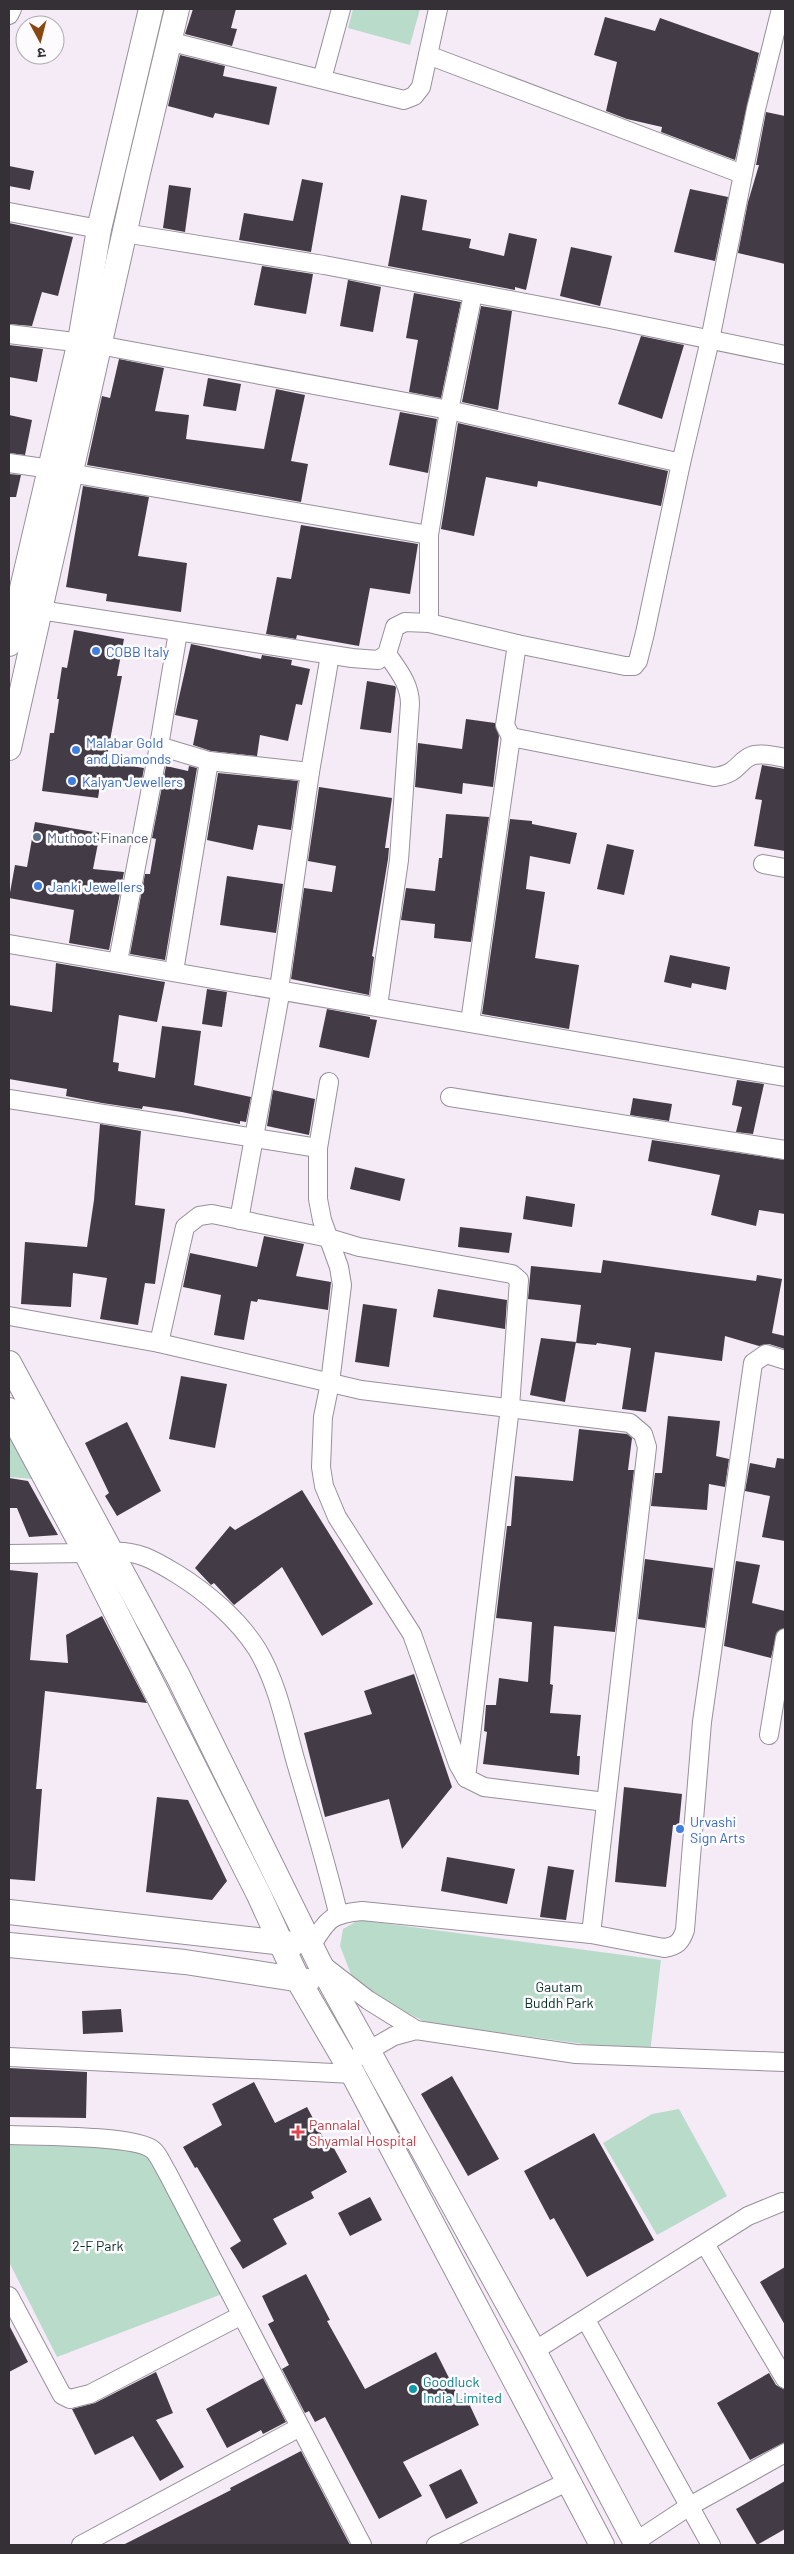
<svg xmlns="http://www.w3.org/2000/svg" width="794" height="2554" font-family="Barlow,'Noto Sans Devanagari',sans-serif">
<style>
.green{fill:#b9dbca}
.building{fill:#433c46}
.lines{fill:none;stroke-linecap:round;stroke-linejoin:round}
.street-casing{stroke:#98909b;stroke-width:20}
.secondary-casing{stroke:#98909b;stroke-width:26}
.street{stroke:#fff;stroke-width:18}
.secondary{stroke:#fff;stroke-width:24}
.shop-dot{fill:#3f7fe0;stroke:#fdfbfd;stroke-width:2}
.service-dot{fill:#5c6f8a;stroke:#fdfbfd;stroke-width:2}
.health-dot{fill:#e0444e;stroke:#fdfbfd;stroke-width:2}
.culture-dot{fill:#0f9aa8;stroke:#fdfbfd;stroke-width:2}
.labels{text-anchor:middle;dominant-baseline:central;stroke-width:5;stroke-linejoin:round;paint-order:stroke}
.shop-label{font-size:14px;fill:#366cbe;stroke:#fdfbfd;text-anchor:start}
.service-label{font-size:14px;fill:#4e5e75;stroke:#fdfbfd;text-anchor:start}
.park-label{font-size:14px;fill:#043121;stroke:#fdfbfd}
.health-label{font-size:14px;fill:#be3a42;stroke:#fdfbfd;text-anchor:start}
.culture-label{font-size:14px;fill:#0d838f;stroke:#fdfbfd;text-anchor:start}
</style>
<rect width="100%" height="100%" fill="#f4ebf7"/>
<g class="green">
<polygon points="353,9 420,9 410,45 348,28"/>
<polygon points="9,1426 33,1479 9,1477"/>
<polygon points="359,1920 661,1960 650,2053 428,2023 392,2006 352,1977 340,1946 343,1929"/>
<polygon points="679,2109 727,2196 657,2235 603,2143 652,2114"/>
<polygon points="9,2145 113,2147 146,2153 185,2221 222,2294 57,2357 9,2262"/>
</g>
<g class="building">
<polygon points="193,9 236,9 231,28 237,29 232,46 185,34"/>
<polygon points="605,17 655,31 660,18 759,53 735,160 661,132 662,127 627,119 606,111 617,62 594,55"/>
<polygon points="180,55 225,66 223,76 277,87 269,125 215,113 213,118 168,106"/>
<polygon points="766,112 785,116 785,264 738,253 748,202 759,165 756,165"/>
<polygon points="9,166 34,171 30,190 9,186"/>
<polygon points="302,179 323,183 311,252 239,240 244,213 293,221"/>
<polygon points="169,185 191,188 185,232 163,228"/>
<polygon points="690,189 728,197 715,261 674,252"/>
<polygon points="401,195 427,200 422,230 471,239 469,248 504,256 509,233 537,239 526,290 515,287 515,290 388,266"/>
<polygon points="9,223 73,237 58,296 42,292 32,326 9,324"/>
<polygon points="571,247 612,256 600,306 560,296"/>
<polygon points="262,266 313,274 306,314 254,305"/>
<polygon points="348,280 381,287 373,332 340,326"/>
<polygon points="414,293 461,302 441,398 409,392 418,340 406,338"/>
<polygon points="481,306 512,311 498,410 462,402"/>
<polygon points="641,336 684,345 662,419 618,404"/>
<polygon points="9,345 43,349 37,382 9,377"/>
<polygon points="119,359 164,368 155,411 189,415 186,439 264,449 276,389 305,395 291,461 308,464 301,502 87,465 102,396 110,398"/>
<polygon points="208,378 241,384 236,411 203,406"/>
<polygon points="400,412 437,419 428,473 389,465"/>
<polygon points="9,415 32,420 25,455 9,453"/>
<polygon points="458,423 668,471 661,506 538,481 537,487 486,477 474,536 441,529"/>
<polygon points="9,474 21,475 16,497 9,497"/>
<polygon points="83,486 149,497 138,556 187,563 181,612 106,601 107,594 66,587"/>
<polygon points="301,525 418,544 410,594 370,588 359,646 297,635 296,639 266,634 277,577 291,579"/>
<polygon points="74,630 124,639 117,676 122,676 106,762 144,768 141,785 101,779 98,798 42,791 50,733 54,733 59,699 57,699 62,667 67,668"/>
<polygon points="191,644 261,659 262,655 292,660 291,665 310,669 302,705 296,704 288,741 260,735 257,756 211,751 193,745 198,720 175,715"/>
<polygon points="367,681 395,686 396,688 391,733 360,729"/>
<polygon points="466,719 495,723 499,736 493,787 463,783 462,794 415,787 418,743 462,749"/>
<polygon points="762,765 785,769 785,851 754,846 762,800 755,799"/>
<polygon points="166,766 188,771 189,766 197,768 165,960 130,954 145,874 150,874 156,839 152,838"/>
<polygon points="218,773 298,781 291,830 258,825 253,850 207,840"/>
<polygon points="319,787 392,798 385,848 389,848 388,859 372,956 374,957 369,995 291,979 304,888 332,892 336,866 308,861"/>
<polygon points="446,814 489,817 471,942 434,938 435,924 401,920 406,888 435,891 439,858 442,858"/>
<polygon points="510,819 532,821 532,824 577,833 570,864 530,856 526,889 545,892 535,958 579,965 569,1029 482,1014"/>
<polygon points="35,822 100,833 93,869 124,872 109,950 69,943 74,910 9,898 15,865 27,867"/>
<polygon points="607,844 634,850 624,895 597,889"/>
<polygon points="227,876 283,884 276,933 220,925"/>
<polygon points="670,955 730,967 726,990 692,983 691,988 664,982"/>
<polygon points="56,963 165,982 157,1022 119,1015 113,1062 119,1063 118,1071 155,1078 162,1026 201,1031 194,1085 251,1097 246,1122 240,1121 240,1124 182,1112 143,1106 142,1109 102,1103 66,1096 67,1089 9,1079 9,1005 52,1012"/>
<polygon points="207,989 227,992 222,1027 202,1024"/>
<polygon points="327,1009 370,1017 370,1019 377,1020 369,1058 319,1047"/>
<polygon points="737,1080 764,1084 753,1134 736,1132 742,1107 732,1105"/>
<polygon points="273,1090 315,1099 309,1135 267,1126"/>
<polygon points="633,1098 672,1104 669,1121 630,1115"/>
<polygon points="100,1124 141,1131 135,1205 165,1209 155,1284 145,1283 138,1325 100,1319 107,1278 73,1273 71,1307 21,1304 25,1242 87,1247 94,1200"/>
<polygon points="652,1140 785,1160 785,1214 759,1210 756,1226 711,1215 720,1175 648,1161"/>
<polygon points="355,1167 405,1179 400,1201 350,1189"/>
<polygon points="526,1196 575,1204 572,1227 523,1219"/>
<polygon points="460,1227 512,1233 509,1253 458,1247"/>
<polygon points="264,1236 304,1244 296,1276 331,1282 328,1310 258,1299 257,1302 251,1301 244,1340 214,1335 221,1295 183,1287 190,1253 257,1267"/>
<polygon points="603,1260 756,1281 757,1275 782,1279 772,1333 785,1336 785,1349 769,1344 759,1346 725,1336 722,1361 655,1352 646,1412 622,1409 631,1348 597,1343 596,1345 576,1343 581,1305 528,1299 531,1266 601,1273"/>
<polygon points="438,1289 507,1300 505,1329 433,1317"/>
<polygon points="363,1304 397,1309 389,1367 355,1362"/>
<polygon points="541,1338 576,1342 565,1402 530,1395"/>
<polygon points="181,1376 227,1384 215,1448 169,1439"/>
<polygon points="668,1416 720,1421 716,1456 729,1459 725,1487 709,1484 707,1510 651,1506 655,1473 662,1473"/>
<polygon points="127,1422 161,1491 117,1516 105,1496 109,1493 85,1443"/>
<polygon points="579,1429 627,1434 632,1438 628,1470 634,1470 615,1632 554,1626 550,1684 553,1685 550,1713 581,1715 577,1756 580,1756 579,1775 483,1764 487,1732 484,1731 486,1705 496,1705 499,1678 528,1682 532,1622 496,1618 507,1526 511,1526 515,1476 573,1481"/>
<polygon points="777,1458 785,1459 785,1541 762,1537 770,1496 745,1491 750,1463 775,1468"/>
<polygon points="9,1478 28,1481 58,1535 29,1537 17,1508 9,1508"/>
<polygon points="302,1490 373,1604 322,1636 282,1567 234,1605 214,1583 211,1585 195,1568 230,1526 235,1530"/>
<polygon points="645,1559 713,1568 705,1628 638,1619"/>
<polygon points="736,1561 760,1565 752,1603 785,1611 785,1628 777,1632 771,1658 724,1646"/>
<polygon points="9,1570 38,1573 30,1660 68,1663 66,1635 102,1616 147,1703 45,1691 36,1789 42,1789 35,1881 9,1879"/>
<polygon points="414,1674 452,1787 402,1849 389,1799 325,1817 304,1733 372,1714 364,1691"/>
<polygon points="624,1787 682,1794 679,1825 673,1825 666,1887 615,1882"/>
<polygon points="157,1797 188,1800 227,1881 212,1900 146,1892"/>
<polygon points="447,1857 515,1869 507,1904 441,1891"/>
<polygon points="548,1866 574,1870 566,1920 540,1917"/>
<polygon points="121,2009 123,2032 83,2034 82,2011"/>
<polygon points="9,2068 87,2072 86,2118 9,2117"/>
<polygon points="452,2076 499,2159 468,2176 421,2094"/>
<polygon points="254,2082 275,2123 307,2107 327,2145 331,2143 347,2172 311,2192 314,2198 273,2219 287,2244 243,2269 230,2248 241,2241 197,2167 195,2168 183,2147 222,2125 212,2104"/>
<polygon points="594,2133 654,2240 587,2277 554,2218 550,2220 524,2171"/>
<polygon points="370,2197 382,2220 350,2236 338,2213"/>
<polygon points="785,2267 785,2325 760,2282"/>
<polygon points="306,2274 330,2320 327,2321 365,2389 436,2352 460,2400 466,2397 479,2425 403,2462 422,2496 379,2519 325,2417 315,2422 309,2411 305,2413 282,2369 289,2365 268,2324 274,2321 262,2296"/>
<polygon points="9,2325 28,2362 9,2372"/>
<polygon points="156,2372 173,2413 156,2420 184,2467 160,2481 133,2436 95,2455 72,2409 95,2403"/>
<polygon points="769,2373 776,2385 785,2390 785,2442 750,2460 717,2403"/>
<polygon points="263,2378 286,2422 263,2434 261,2430 227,2448 206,2409"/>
<polygon points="301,2451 350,2545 123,2545 231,2490 230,2488"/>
<polygon points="461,2469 478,2503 446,2519 429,2485"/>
<polygon points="785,2481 785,2529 757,2545 736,2509"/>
</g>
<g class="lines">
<g class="street-casing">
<g id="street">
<polyline points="9,15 12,9"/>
<polyline points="168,41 404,100 414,96 421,87 438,9"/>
<polyline points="428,55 742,174"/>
<polyline points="322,79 341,9"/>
<polyline points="9,212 99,229"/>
<polyline points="124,233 324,265 610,319 785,355"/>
<polyline points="9,334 99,345 449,410 681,463"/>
<polyline points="9,463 51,469"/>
<polyline points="70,473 429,535"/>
<polyline points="40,610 352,658 378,660 387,654 395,627 405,622 429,623 517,644 625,666 634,666 638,661 645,633 681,463 710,340 756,109 781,9"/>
<polyline points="429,623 429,535 449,410 473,294"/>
<path d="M517,644l-12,81 6,12 203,40c26,-3 24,-18 40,-22 10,-2 22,1 31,3"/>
<polyline points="159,746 209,761 310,772"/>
<polyline points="763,864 785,868"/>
<polyline points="9,944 785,1077"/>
<polyline points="118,961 159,746 178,632"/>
<polyline points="174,971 209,761"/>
<path d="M378,1006l21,-146 11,-156c0,-20 -12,-34 -23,-50"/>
<polyline points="470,1022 511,737"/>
<polyline points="329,1082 318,1148 318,1199 322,1220 339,1267 342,1285 330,1383 323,1417 321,1467 324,1486 337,1517 412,1634 458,1764 466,1778 484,1787 606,1802"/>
<polyline points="450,1097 785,1150"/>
<polyline points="9,1099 318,1148"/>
<polyline points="239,1220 281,989 280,982 310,772 330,655"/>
<polyline points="9,1316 159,1343 361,1390 630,1423 643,1434 647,1447 591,1934"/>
<polyline points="159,1343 185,1227 199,1216 212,1214 329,1238 359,1247 512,1274 519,1280 510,1407 466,1778"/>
<path d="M110,1552c28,-2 44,8 67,22 29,18 61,45 80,75 20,33 28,74 38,110 15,52 31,102 43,154"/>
<polyline points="9,1554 86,1553"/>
<polyline points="769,1735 785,1638"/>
<path d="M311,1946c17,-27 19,-32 51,-35l229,23 73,14c13,-2 17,-6 21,-18l17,-208 51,-359 13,-9 19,6"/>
<polyline points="324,1966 368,2000 416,2030"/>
<polyline points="359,2056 394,2036 416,2030 576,2054 785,2062"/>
<polyline points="9,2057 353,2074"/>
<path d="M9,2135c26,1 128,0 144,15 6,5 10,16 14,22l195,373"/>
<polyline points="705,2244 785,2379"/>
<polyline points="9,2296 62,2395 70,2399 90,2394 242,2315"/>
<polyline points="586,2320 711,2545"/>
<polyline points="534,2351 748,2216 782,2202"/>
<polyline points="635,2542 688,2507 785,2453"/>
<polyline points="81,2545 300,2427"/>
<polyline points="436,2545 567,2482"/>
</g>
</g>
<g class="secondary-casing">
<g id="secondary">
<polyline points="9,644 80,341 99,229 151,9"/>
<polyline points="9,748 137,177 177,9"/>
<polyline points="9,1363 178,1676 319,1962 534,2351 637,2545"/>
<polyline points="9,1410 86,1553 259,1895 297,1978 353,2074 602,2545"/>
<polyline points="9,1912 293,1944"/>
<polyline points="9,1945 185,1962 308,1981"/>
</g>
</g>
<use href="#street" class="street"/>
<use href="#secondary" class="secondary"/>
</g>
<g class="shop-dot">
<circle cx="96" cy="651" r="5"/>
<circle cx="76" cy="750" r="5"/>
<circle cx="72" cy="781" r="5"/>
<circle cx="38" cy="886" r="5"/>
<circle cx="680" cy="1829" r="5"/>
</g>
<circle class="service-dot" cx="37" cy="837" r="5"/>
<path class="health-dot" d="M295.5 2124.5h5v5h5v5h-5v5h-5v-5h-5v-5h5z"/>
<circle class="culture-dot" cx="413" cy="2389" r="5"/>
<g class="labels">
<g class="shop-label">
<text x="106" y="651">COBB Italy</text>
<text x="86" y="742">Malabar Gold<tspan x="86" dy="16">and Diamonds</tspan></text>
<text x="82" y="781">Kalyan Jewellers</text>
<text x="48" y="886">Janki Jewellers</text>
<text x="690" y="1821">Urvashi<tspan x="690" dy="16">Sign Arts</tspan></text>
</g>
<g class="service-label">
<text x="47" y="837">Muthoot Finance</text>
</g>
<g class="park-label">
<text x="559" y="1986">Gautam<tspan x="559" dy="16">Buddh Park</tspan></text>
<text x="98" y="2245">2-F Park</text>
</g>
<g class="health-label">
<text x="309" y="2124">Pannalal<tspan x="309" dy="16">Shyamlal Hospital</tspan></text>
</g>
<g class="culture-label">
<text x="423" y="2381">Goodluck<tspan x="423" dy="16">India Limited</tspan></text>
</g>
</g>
<rect width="794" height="2554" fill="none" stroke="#343035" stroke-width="20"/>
<g transform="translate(40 40) rotate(173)"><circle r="24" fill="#fdfbfd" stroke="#adaaad"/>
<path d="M0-4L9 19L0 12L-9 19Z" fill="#894812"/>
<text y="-8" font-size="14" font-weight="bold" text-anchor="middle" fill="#343035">उ</text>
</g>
</svg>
